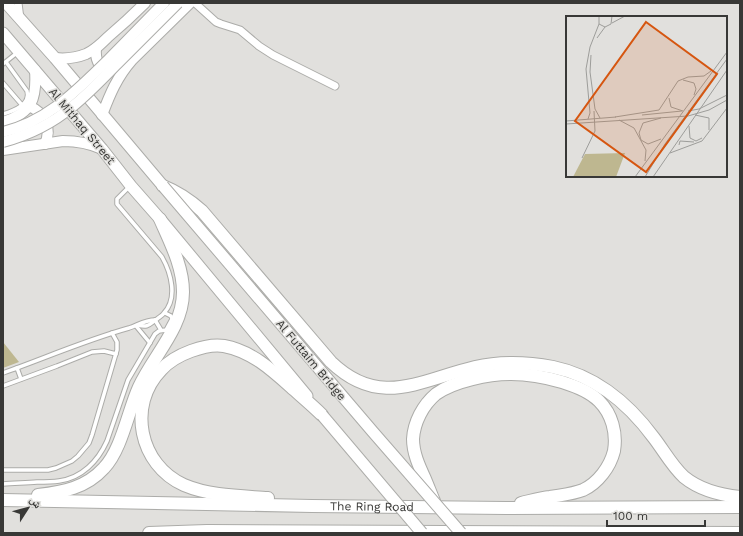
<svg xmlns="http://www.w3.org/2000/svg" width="743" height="536" font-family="'Work Sans','Noto Naskh Arabic',sans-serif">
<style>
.green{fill:#beb790}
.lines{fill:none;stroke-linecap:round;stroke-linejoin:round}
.lane-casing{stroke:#acaca9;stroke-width:5.5}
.street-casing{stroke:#acaca9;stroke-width:9}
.secondary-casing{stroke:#acaca9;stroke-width:12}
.primary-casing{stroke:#acaca9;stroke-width:13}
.highway-casing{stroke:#acaca9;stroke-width:14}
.lane{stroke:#fff;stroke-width:3.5}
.street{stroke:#fff;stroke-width:7}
.secondary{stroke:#fff;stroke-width:10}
.primary{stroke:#fff;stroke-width:11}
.highway{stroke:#fff;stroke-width:12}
.secondary-bridge-casing{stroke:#acaca9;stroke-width:12;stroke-linecap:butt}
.primary-bridge-casing{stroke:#acaca9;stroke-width:13;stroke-linecap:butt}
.secondary-bridge{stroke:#fff;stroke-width:10}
.primary-bridge{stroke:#fff;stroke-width:11}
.labels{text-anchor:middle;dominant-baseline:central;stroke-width:3;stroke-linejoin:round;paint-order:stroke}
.street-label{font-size:12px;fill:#383836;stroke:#e1e0dd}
.inset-road{fill:none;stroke:#9d9d9a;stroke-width:1}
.view{fill:#d65610;fill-opacity:0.15;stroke:#d65610;stroke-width:2}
.inset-edge{fill:none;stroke:#383836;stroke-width:2}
</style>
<rect width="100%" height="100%" fill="#e1e0dd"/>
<polygon class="green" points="3,342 19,362 3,368"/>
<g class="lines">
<g class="lane-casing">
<g id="lane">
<polyline points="3,64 18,52"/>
<polyline points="3,83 22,105"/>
<path d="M3,114c11,-3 28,-10 24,-23l-21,-29"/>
<path d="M130,186l-13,13v5l45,53c9,16 16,41 2,56 -2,3 -5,4 -7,6 -8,5 -8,9 -19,6"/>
<polyline points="155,320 161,330"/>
<polyline points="136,326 150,343"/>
<polyline points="17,368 21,379"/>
<path d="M3,373c42,-15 83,-33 126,-45 9,-3 16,-8 26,-8"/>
<polyline points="3,386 57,366 92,352 104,351 116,354"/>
<polyline points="3,470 48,470 56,468 72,461 78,456 89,443 92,435 117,350 117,342 112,333"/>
<path d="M3,484c11,-1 23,-1 34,-2 7,0 15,0 22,-1 23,-3 39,-20 48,-40l21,-61 27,-46 4,-3 7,-1 6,-11 -1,-3 -6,-3"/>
</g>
</g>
<g class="street-casing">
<g id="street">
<polyline points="18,3 20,19"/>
<polyline points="195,3 216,22 221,24 240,30 259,46 273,55 335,86"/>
</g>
</g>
<g class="secondary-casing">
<g id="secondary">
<path d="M96,48c-1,11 2,18 11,24"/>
<path d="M55,58c10,1 21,0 31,-4 9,-4 15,-10 22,-17 13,-11 25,-22 37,-34"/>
<path d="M29,106c16,7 23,22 16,38"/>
<path d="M102,115c8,-21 15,-38 30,-55l58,-57"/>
<path d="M3,122c29,-9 34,-23 32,-52"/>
<path d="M3,150l60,-9c14,0 26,2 39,8"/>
</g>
</g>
<g class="primary-casing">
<g id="primary">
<polyline points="6,3 55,58 163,186"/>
<polyline points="3,33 102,149 131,186 160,219 307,396"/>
</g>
</g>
<g class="highway-casing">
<g id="highway">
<path d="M163,186c15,6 27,14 39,25l129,151c49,47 89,18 144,5 26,-6 52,-5 78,0 43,9 76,37 101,71 10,13 18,28 30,39 16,13 36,18 56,20"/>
<path d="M38,495c25,-3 48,-7 66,-27 18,-19 24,-57 35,-81 14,-31 44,-59 44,-95 0,-26 -13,-50 -23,-73"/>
<path d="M268,498c-28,-2 -58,-2 -84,-13 -45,-20 -57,-80 -23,-115 8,-9 19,-15 30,-19 11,-4 22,-7 33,-5 27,5 47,23 67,41 10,9 21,18 31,28"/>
<path id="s1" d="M3,500l309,6 194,2 234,-1"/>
<path d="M434,501c-3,-7 -6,-15 -9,-22 -6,-13 -12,-26 -12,-40 1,-17 10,-34 23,-45 18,-13 53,-20 75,-20 17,0 34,3 51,8 13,4 27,9 37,19 13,13 18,32 15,50 -4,16 -16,32 -31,39 -10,4 -22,5 -33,7 -10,1 -20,4 -29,6"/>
<polyline points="149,533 207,531 740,533"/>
</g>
</g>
<use href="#lane" class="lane"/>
<use href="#street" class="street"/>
<use href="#secondary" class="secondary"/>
<use href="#primary" class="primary"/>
<use href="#highway" class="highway"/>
<g class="secondary-bridge-casing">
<g id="secondary-bridge">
<path d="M3,132c45,-11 73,-41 105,-72 19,-19 37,-38 56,-57"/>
<path d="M3,142c26,-7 50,-19 70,-36 16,-13 30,-28 44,-42 21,-21 41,-41 61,-61"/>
</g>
</g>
<g class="primary-bridge-casing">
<g id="primary-bridge">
<polyline points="163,186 373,432 461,533"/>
<polyline points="322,415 422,533"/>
</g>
</g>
<use href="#secondary-bridge" class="secondary-bridge"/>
<use href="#primary-bridge" class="primary-bridge"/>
</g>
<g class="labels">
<g class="street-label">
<text transform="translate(82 126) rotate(50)">Al Mithaq Street</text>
<text transform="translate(311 360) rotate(50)">Al Futtaim Bridge</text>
<text stroke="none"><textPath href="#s1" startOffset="369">The Ring Road</textPath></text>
</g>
</g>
<g transform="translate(566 16)">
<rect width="161" height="161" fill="#e1e0dd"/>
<path d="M59,137l-9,24h-43l12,-23z" fill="#beb790"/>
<path class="inset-road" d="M33,0v8l6,3 6,-3 1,-8M46,7l13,-7M31,22l8,-11M25,39l-1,17 5,37 5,9M117,64l11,3 2,6 -2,6M103,82l2,9 12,4M122,95l11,-2 28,-14M76,99l40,-4M129,99l14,3v12M49,101l44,-7 19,-29 10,-4 16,-1 7,-5M95,102l-18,5 -4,10 2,7 7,4 13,-5M22,103l2,-6 -4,-44 4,-22 9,-23M53,104l15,8 12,22 -1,11M0,105l50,-4M0,108l122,-8 21,-6 18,-10M123,110l1,12 6,3 6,-3M113,129l1,-4 14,1M104,137l32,-12 25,-33M16,142l13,-27 -1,-20M69,161l92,-125M79,161l20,-33 62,-85M87,161l74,-107"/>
<path class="view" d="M80,6l71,52 -71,98 -71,-51z"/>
<rect width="161" height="161" class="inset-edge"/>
</g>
<rect width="743" height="536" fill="none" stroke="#383836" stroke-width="8"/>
<g transform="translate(28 508) rotate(54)" stroke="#e1e0dd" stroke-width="3" paint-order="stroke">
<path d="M0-3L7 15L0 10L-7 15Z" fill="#383836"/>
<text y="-6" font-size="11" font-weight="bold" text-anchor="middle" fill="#383836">ش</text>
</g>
<path d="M607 520v6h98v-6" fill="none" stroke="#383836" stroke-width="2"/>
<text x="613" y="520" font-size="12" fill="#383836" stroke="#e1e0dd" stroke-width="3" paint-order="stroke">100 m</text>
</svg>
